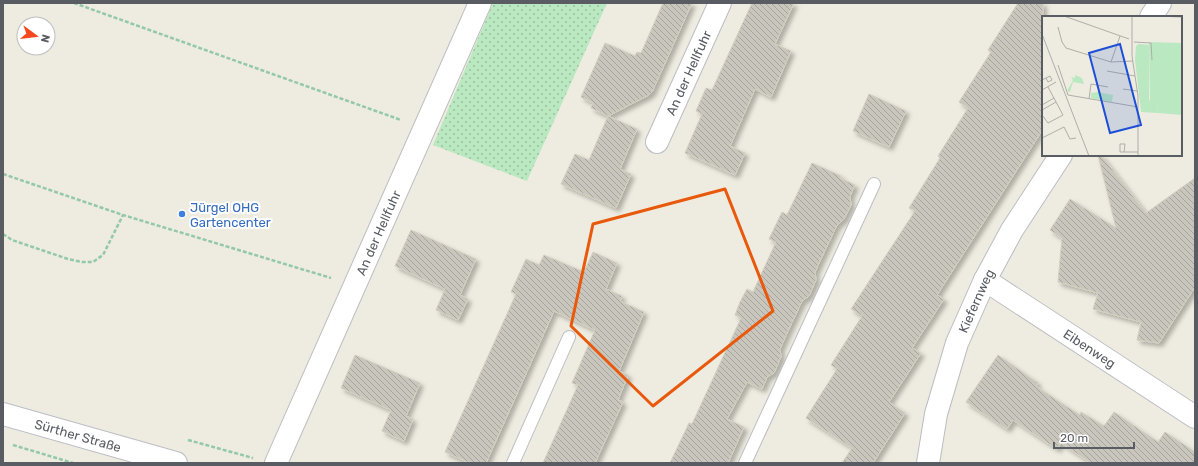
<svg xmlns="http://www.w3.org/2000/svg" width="1198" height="466" font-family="Rubik,sans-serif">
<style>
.grass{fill:url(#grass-dots)}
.building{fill:url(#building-back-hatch);stroke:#d3cfbe;filter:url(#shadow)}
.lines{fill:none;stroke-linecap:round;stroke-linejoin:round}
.lane-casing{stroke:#bbbdc3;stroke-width:14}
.street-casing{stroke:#bbbdc3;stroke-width:24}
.secondary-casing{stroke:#bbbec6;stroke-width:24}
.path{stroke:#93c8a9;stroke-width:2.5;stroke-dasharray:4 2;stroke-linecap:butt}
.lane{stroke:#fff;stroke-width:12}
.street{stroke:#fff;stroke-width:22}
.secondary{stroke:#fff;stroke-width:22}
.marked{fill:none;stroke:#e8590c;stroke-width:3;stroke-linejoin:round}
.shop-dot{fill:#3f7fe0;stroke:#fff;stroke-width:1.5}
.labels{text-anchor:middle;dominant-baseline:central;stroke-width:4;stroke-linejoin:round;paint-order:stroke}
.street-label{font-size:13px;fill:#595c63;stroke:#fff}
.shop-label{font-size:13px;fill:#366cbe;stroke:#fff;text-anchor:start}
.inset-road{fill:none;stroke:#aeaeaa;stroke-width:1}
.view{fill:#1d4ed8;fill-opacity:0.15;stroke:#1d4ed8;stroke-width:2}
.inset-edge{fill:none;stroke:#595c63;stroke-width:2}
</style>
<defs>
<pattern id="grass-dots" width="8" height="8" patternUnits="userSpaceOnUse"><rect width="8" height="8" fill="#bae8c0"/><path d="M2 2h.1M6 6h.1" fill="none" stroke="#9abfa0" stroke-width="1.8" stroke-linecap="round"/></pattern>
<pattern id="building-back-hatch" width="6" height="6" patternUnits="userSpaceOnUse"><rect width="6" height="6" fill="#c9c6bd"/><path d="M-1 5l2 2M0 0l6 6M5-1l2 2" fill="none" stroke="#a6a49d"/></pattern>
<filter id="shadow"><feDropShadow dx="3.5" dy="3.5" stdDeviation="2" flood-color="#0004"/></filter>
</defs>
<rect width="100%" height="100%" fill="#eeece0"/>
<polygon class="grass" points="493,3 607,3 527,181 433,145"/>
<g class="building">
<polygon points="663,3 692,3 652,92 649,95 608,116 591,108 593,103 581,97 605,43 635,56 637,52 641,53"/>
<polygon points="752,3 794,3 775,44 791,51 771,97 755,89 730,146 745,153 735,175 685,153 702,114 696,111 706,88 712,90"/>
<polygon points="1018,3 1043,3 1043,129 937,295 944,299 912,348 921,353 889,402 905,413 873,463 842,463 852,448 806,418 837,369 831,365 862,316 851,309 915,211 909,208 940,158 938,156 968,108 959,102 991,52 988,50"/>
<polygon points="869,94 906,111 889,147 853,131"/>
<polygon points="608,116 637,129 620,169 631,174 616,208 561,184 575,154 589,160"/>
<polygon points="1098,155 1101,155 1146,213 1195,178 1195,287 1159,343 1137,340 1141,322 1093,309 1098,293 1058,282 1062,238 1050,230 1070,199 1116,228"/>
<polygon points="812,163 841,176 840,178 855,185 850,196 851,205 844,219 837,225 820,261 815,272 816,280 809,296 802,301 788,331 780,349 781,357 774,373 767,377 762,389 747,382 727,419 744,427 728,463 670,463 689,423 692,424 741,318 735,315 740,302 747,289 753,292 776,242 769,239 782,212 787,215"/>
<polygon points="411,230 476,259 460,295 468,299 458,320 436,310 445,289 395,266"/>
<polygon points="593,252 617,263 606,289 622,296 620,301 644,312 619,371 628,375 618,400 623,402 595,463 543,463 578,385 572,383 595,330 554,311 486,463 470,463 445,452 516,294 511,292 526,259 539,265 544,255 584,272"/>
<polygon points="355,355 420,383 406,416 413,419 404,441 382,431 391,410 341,388"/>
<polygon points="998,355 1038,383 1036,386 1058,401 1080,415 1081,412 1104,426 1114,412 1158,442 1165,432 1195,452 1195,463 1091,463 1061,443 1057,449 1013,420 1007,429 966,402"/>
</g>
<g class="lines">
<g class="lane-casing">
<g id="lane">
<polyline points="513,463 569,337"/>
<polyline points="745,463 874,184"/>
</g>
</g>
<g class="street-casing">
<g id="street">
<polyline points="1151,17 1160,3"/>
<path id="s1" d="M657,142l63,-139"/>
<path id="s2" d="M985,280l210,137"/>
<path id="s3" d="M276,463l204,-460"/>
<path id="s4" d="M928,463l8,-49 21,-71 28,-63 27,-50 49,-75"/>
</g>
</g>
<g class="secondary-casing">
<g id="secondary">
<path id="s5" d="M3,414l173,49"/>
</g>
</g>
<g class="path">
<polyline points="74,3 401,120"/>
<polyline points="3,174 123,215 331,278"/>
<polyline points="3,234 12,240 68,259 82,262 93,262 103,255 123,215"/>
<polyline points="188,440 253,458"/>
<polyline points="13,445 73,463"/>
</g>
<use href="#lane" class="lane"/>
<use href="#street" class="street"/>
<use href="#secondary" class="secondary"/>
</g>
<path class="marked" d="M725,189l48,122 -120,95 -82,-80 22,-102z"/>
<circle class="shop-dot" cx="182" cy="214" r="4"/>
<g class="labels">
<g class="street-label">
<text stroke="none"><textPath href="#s1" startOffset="76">An der Hellfuhr</textPath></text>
<text stroke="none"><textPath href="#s3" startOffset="252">An der Hellfuhr</textPath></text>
<text stroke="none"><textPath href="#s4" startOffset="170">Kiefernweg</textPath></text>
<text stroke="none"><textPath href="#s2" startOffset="125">Eibenweg</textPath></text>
<text stroke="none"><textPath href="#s5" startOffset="78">Sürther Straße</textPath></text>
</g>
<g class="shop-label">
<text x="190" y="207">Jürgel OHG<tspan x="190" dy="15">Gartencenter</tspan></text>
</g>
</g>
<g transform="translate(1042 16)">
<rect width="140" height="140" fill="#eeece0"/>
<path d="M97,28l10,1v55l8,5 1,8 -17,-1 -6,-52 1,-14zM33,59l7,3 2,6 -11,-2 -3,10 -3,-1 6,-11 -2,-3 4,1zM56,76l15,3 -1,7 -21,-4v-5z" fill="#bae8c0"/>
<path d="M107,26l33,1v72l-24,-2 -1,-8 -7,-4z" fill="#bae8c0"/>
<path class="inset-road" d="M22,0l65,23M90,0v40l6,40v60M115,0l25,1M16,11l4,15 4,6 45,14 22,-1M0,18l47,122M92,26l17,1 1,17M69,46l9,-26M16,49l10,30 70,12M65,55l28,5M0,64l8,-4 2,4 -4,2 -2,-4M81,73l14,2M0,74l14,-8M47,83l2,-15 17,3M0,89l12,-7M0,94l14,-8M0,99l6,8 15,-8 -15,-28M0,122l22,-11 6,12 6,-1M82,136l1,-8h-5v8h18"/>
<path class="view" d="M78,28l21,81 -31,8 -21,-80z"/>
<rect width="140" height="140" class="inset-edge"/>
</g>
<rect width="1198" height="466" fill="none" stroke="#595c63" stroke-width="8"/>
<g transform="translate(36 36) rotate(105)"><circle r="19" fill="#ffffff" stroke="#bdbec1"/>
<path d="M0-3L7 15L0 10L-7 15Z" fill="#f6481e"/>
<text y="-6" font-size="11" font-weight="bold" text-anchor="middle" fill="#595c63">N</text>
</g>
<path d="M1054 442v6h80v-6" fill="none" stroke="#595c63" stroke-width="2"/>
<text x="1060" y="442" font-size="12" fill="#595c63" stroke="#ffffff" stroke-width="3" paint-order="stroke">20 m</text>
</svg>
